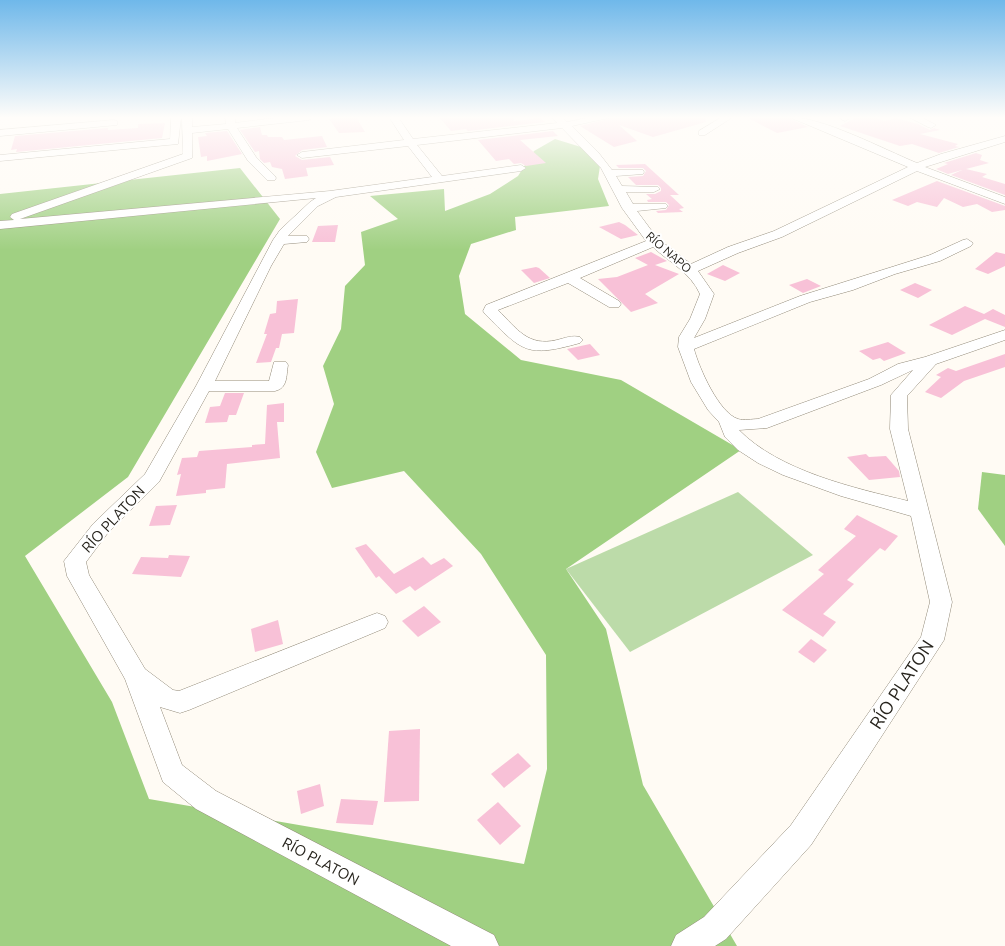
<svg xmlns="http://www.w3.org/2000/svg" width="1005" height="946" font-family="Ubuntu,sans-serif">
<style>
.green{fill:#bcdba9}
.forest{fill:#a0d082}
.building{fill:#f8c1d7}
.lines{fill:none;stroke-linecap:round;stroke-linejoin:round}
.minor-casing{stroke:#928a79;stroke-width:1}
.minor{fill:#fff;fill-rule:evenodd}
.labels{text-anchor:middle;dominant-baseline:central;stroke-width:4;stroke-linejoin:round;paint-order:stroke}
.far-street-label{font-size:12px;fill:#27241d;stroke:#fff}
.street-label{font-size:15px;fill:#27241d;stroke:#fff}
.near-street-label{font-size:18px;fill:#27241d;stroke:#fff}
</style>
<rect width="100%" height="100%" fill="#fffbf4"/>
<polygon class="green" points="738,492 813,555 630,652 566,569"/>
<g class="forest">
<polygon points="555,139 594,151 600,166 598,179 609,206 515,217 516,230 471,244 459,276 465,314 521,360 621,380 741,450 566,569 606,629 643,785 737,946 0,946 0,194 240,168 280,219 128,477 25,556 112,702 149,799 524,864 547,769 546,655 481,554 404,471 332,488 316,452 334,404 323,366 341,329 345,286 365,265 361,232 398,219 370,196 444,189 445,211 490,194 518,176 534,151"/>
<polygon points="982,472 1005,475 1005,546 978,509"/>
</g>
<g class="building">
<polygon points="339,117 356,117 365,132 339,133 329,119"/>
<polygon points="439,117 514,117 514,121 541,118 545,122 468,131 466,129 451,131"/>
<polygon points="615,117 705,117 706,122 653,137 619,125 637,141 614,147 580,126"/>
<polygon points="746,117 787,117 808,127 777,133"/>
<polygon points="857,117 870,117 885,121 896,118 918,124 930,130 934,128 940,130 920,134 958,144 955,146 959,147 939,153 912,144 900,146 840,126"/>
<polygon points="165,123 162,138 16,152 17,149 11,150 15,136 108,128 108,130 138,128 138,124"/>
<polygon points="260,127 262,135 267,135 268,137 282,137 284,140 322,136 327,147 302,150 295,156 302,160 330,157 334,165 306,168 308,176 285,179 282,169 272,167 270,162 264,163 260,159 259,151 255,152 240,130"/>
<polygon points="227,131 242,154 207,161 207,156 201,157 198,137 207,136 205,133"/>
<polygon points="553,131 558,136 520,140 546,163 526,166 521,163 514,164 509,159 496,161 478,140"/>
<polygon points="976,153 982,155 980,160 989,163 966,169 987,174 982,177 1005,184 1005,195 951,175 962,170 948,174 936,169 948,164 944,163"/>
<polygon points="645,164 679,195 670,195 684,208 679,209 683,212 658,213 656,211 666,210 669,205 666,202 648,202 647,200 652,199 646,194 655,194 661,191 661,188 658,185 636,185 628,177 643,176 646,171 643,168 619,168 616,165"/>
<polygon points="937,181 1005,206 1005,210 992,212 977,204 963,207 944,198 937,207 917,202 908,206 892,200"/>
<polygon points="619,222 625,225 638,235 621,239 599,227"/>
<polygon points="338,225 335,242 312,242 318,226"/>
<polygon points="651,252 667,261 655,265 679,274 645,294 658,303 631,312 598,279 617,277 648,265 635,258"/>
<polygon points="996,252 1005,254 1005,266 988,274 975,269"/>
<polygon points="723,265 740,273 725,281 707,274"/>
<polygon points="536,267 539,268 550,278 534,283 521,270"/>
<polygon points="807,279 821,286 803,293 789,285"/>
<polygon points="915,283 932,290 918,298 900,290"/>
<polygon points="298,299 294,333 282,334 279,348 276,348 271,362 256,363 267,334 264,334 270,314 276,313 277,301"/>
<polygon points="965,306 984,314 993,309 1005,315 1005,327 985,319 952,335 929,325"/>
<polygon points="888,342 906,353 884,361 880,358 873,360 859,351"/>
<polygon points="590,344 600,355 578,360 567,349"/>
<polygon points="1005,354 1005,367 964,381 941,398 925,392 941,377 936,375 948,368 956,371"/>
<polygon points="225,393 244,393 236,415 229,415 227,422 205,423 210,407 220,406"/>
<polygon points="284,403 284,422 277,422 280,458 227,464 225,488 206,490 206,493 176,496 181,474 177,475 182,458 197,457 199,451 252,447 252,445 265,444 267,405"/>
<polygon points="866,454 869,457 886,456 899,471 900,477 869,480 847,457"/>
<polygon points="177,505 170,525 149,526 156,506"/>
<polygon points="857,515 898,536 885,551 880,548 847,580 854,584 823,614 836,622 823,637 782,610 824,574 818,570 856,536 844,529"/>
<polygon points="366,544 394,574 423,557 431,565 444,558 453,566 415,591 410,586 396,594 379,576 376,578 355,548"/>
<polygon points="169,555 190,556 181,577 132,574 141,557 168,558"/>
<polygon points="424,606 441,622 418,637 402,621"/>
<polygon points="278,620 283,644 255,652 251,629"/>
<polygon points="811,639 827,650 814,663 798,652"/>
<polygon points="420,729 419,801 384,802 389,731"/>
<polygon points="518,753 531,766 504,788 491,774"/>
<polygon points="320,784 324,806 301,814 297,791"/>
<polygon points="341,799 378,801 373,825 336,823"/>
<polygon points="498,802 521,826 500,845 477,820"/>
</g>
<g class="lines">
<g class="minor-casing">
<g id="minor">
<polygon points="171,117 181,117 178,144 0,161 0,155 170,139"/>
<path d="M182,117h10v10l34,-3 -1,-7h10v6l47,-6h31l-4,3 -72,8 19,29 19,19 1,2 -1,2h-8l-19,-19 -20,-32 -36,4v25l-172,61 310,-28 102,-14 -24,-31 -106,12 -5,-3 5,-3 102,-12 -15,-23h9l15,22 144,-16 -5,-6h10l5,5 25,-5h21l-41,9 26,26 14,18h31l1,2 -1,2 -27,2 6,10 36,1 2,2 -6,3h-28l7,12h33l2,2 -2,2 -29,3 20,27 34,26 37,-17 46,-16 134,-64 -119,-50c34,0 94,32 128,46l24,-9 64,-18v6l-80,25 80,30v7l-88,-33 -135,66 -44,16 -40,18 16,23 -9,25 -11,19 106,-42 130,-41 33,-15 4,-1 6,4 -2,3 -31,15 -45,13 -42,16 -43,12 -116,47c5,19 25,64 44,70 6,2 14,0 20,0l111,-40 29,-15 27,-7 80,-27v10l-69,24 -29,32 1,33 44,173 -8,38 -133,205 -85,94 -11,7h-44l5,-11 28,-18 87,-92 130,-188 9,-35 -19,-86 -70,-20 -58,-21 -25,-12 -20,-13 -13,-13 -6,-15 -11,-12 -17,-28 -13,-35 1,-10 11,-18 10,-25c-10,-22 -30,-31 -47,-47l-73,31 39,23 2,3 -2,3h-10l-41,-24 -70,27c19,19 30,37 59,30 8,-2 15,-5 23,-3l3,3 -3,3c-54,15 -57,9 -95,-29l-2,-3 3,-6 160,-64 -24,-33 -21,-40 -39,-40 -145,17 25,31 79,-11 5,3 -5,3 -185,26 -18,9 -30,30h19l2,3 -2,3 -23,2 -13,22 -56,115h54l5,-19h12l2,3c-2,11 0,23 -13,26h-66l-50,91 -52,52 -21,28 3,13 56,94 28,21 6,1 190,-75 8,-3 8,3 3,6 -3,6 -196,82 -9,3 -20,-6 22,58 34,26 278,144 5,11h-48l-255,-137 -33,-27 -38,-103 -58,-103 -3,-15 29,-37 52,-50 51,-88 77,-146 7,-10 30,-28 6,-4 -316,31v-8l14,-1 -4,-3 2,-3 171,-60zM913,370l-22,25 -1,34 18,72c-54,-13 -129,-30 -169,-71l28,-2 114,-43z"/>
<polygon points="722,117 733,117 705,135 699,135 699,131"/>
<polygon points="838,117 849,117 850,118 845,121"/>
<polygon points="909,117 921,117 936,125 931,128 928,127"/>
<polygon points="114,120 117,121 117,125 0,136 0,130"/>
</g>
</g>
<use href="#minor" class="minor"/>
</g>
<linearGradient id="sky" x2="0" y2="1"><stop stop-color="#6fb8ea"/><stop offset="0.47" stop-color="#fffdfa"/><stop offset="1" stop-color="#fffdfa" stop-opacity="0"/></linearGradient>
<rect width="1005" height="250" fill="url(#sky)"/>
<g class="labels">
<g class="far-street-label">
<text transform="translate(669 252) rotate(41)">RÍO NAPO</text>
</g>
<g class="street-label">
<text transform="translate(113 519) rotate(-47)">RÍO PLATON</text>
<text transform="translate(321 861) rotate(28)">RÍO PLATON</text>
</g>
<g class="near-street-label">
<text transform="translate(901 684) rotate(-57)">RÍO PLATON</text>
</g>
</g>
</svg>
